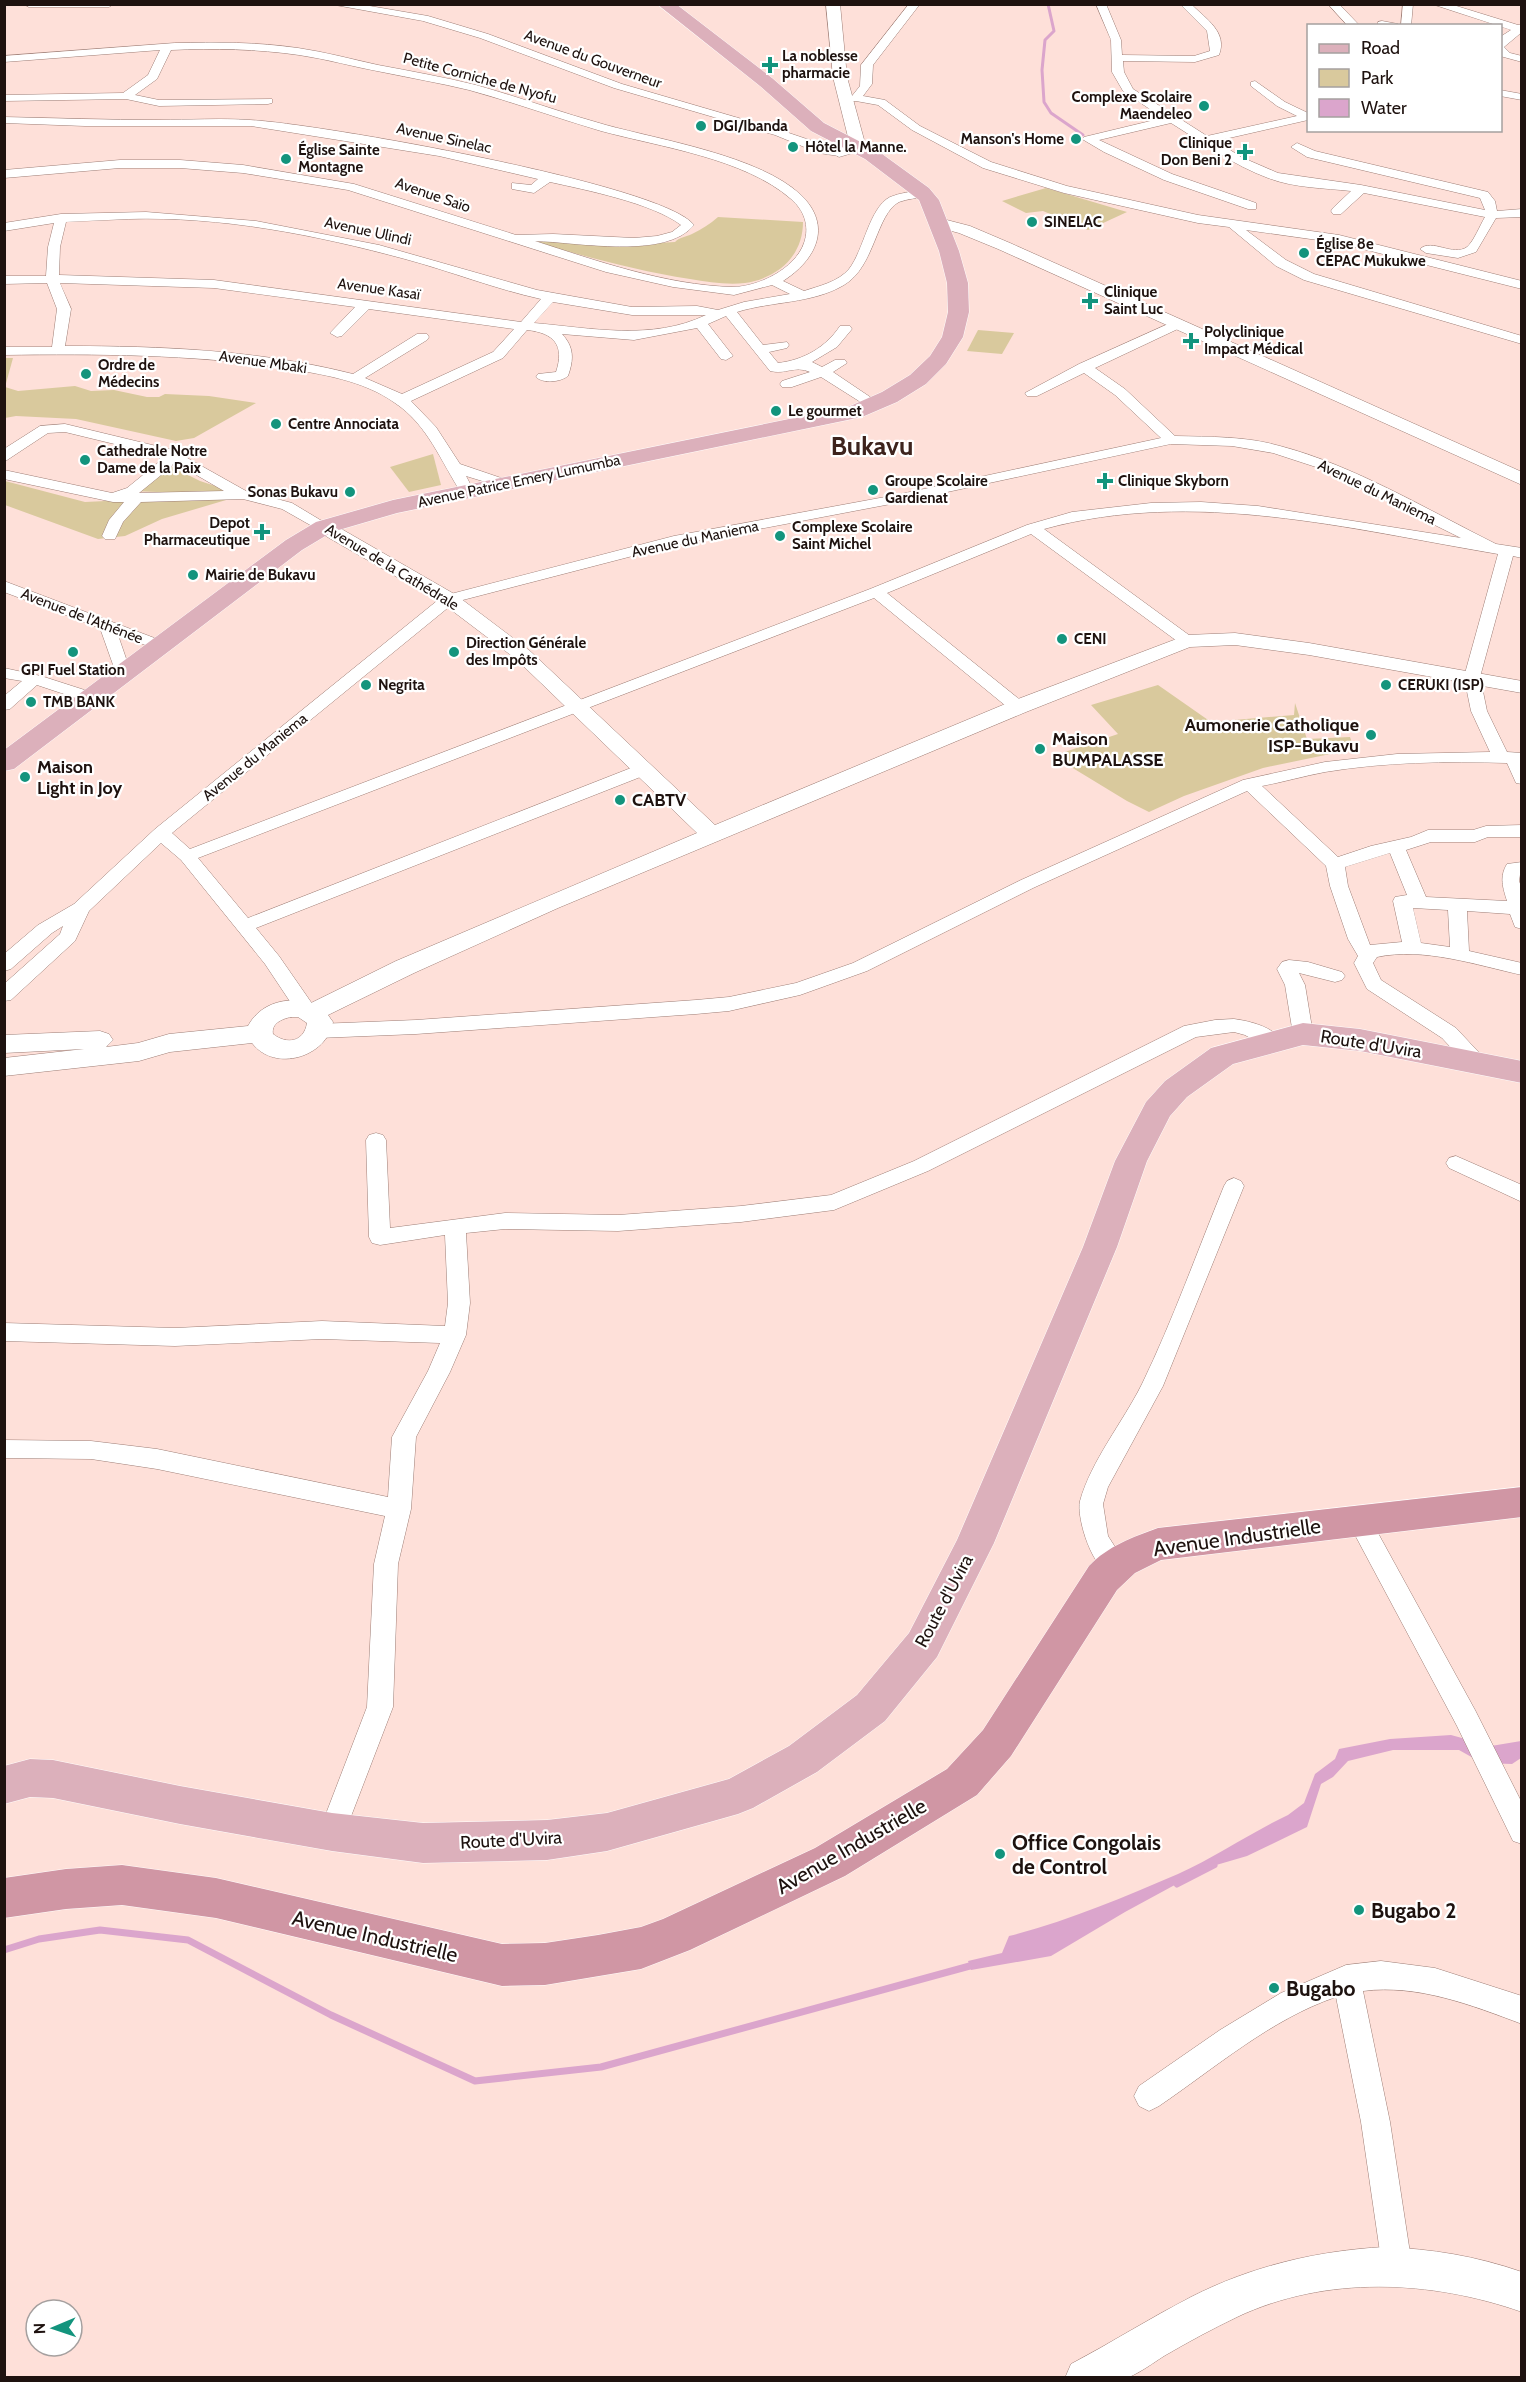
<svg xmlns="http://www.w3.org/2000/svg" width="1526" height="2382" font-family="Cabin,sans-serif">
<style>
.green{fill:#d9c99d}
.water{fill:#dba5cc}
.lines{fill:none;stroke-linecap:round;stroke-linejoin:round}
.stream-far1{stroke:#dba5cc;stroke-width:3}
.stream{stroke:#dba5cc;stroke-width:7}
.minor-casing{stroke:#9e7e76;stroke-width:1}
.tertiary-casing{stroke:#9e7e76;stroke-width:1}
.primary-casing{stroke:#fff;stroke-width:1}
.trunk-casing{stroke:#fff;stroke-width:1}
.minor{fill:#fff;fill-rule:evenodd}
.tertiary{fill:#fff;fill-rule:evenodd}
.primary{fill:#dcb0bb;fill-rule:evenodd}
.trunk{fill:#d096a4;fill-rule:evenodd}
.poi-dot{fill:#13947d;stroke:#fff;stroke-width:2}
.labels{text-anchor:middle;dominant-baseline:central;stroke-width:4.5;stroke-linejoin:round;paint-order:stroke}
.far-poi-label{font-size:15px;font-weight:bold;fill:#1e120f;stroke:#fff;text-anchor:start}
.far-street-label{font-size:15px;fill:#1e120f;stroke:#fff}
.poi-label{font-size:18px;font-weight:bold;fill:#1e120f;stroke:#fff;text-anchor:start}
.street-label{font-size:18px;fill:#1e120f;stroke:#fff}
.near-street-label{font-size:21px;fill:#1e120f;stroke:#fff}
.near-poi-label{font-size:21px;font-weight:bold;fill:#1e120f;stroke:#fff;text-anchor:start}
.far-town-label{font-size:26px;font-weight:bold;fill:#3d231d;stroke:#fff}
</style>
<rect width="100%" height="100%" fill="#fee0d9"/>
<g class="green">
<polygon points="1046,188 1127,212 1088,230 1043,211 1026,213 1002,201"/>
<path d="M718,217l85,5c0,34 -25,56 -58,61 -18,2 -37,-1 -55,-4 -52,-8 -102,-22 -153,-36l3,-3 83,5 52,-3c5,-5 11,-5 17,-8 10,-5 18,-10 26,-17z"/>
<polygon points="978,330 1014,333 1002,354 967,351"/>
<polygon points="5,358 13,358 5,387 18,391 75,386 91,391 114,390 147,397 159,397 165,394 209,396 256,403 194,438 176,441 76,419 16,416 5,418"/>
<polygon points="433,454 441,485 409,492 390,467"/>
<polygon points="166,464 200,481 243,495 162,519 125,536 98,539 5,505 5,481 85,502 231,495 132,491"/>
<polygon points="1158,685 1211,722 1294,715 1295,703 1307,739 1350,737 1354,749 1263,768 1184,796 1149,812 1127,801 1053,756 1118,734 1091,705"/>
</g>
<path class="water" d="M1451,1735l40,11 30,-5v17l-9,6 -30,-1 -23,-13h-66l-45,11 -15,16 -12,7 -14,43 -60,29 -41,12 -81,44 -74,44 -80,14 -3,-9 34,-8 7,-17c59,-15 113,-38 169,-62 38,-17 72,-41 110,-59l16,-12 11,-29 20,-15 4,-10 51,-10z"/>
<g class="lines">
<polyline class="stream-far1" points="1048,4 1054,31 1045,40 1042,70 1044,102 1051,113 1083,135"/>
<g class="stream">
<polyline points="1177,1884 1214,1865"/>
<polyline points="4,1950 39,1939 100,1930 188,1940 331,2015 475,2081 601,2067 977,1964"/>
</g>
<g class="minor-casing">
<g id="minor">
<polygon points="24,4 114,4 109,7 29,7"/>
<polygon points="330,4 358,4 428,16 488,34 622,84 783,131 845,152 839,156 819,153 775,135 614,88 480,38 423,21"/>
<polygon points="909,4 920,4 873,65 872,84 863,96 885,100 920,126 991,162 1067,186 1198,215 1339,235 1522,281 1522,289 1339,243 1246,230 1286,260 1314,274 1522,336 1522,344 1304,280 1276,266 1229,227 1198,223 1064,193 983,168 912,130 878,105 856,101 843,102 843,98 852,96 860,86 861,65"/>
<path d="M1096,4h10l15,36 1,15 72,1 16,-5 -3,-20 -27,-27h11c15,15 37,28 28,51l-24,7 -72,-1 1,11 9,17 74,47 90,-20 -20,-10 -26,-20v-4l4,-1 30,21 23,11v7l-92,21 25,16 37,16 83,12 124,25 -5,-12 -173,-41 -16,-10 6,-4 18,8 173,41 7,9 2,10 25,-2v8l-26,1 -20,34 -18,6 -32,-5 -6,-4c12,-11 33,8 47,-2 7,-6 13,-22 18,-30l-121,-24 -23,21h-8l-2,-3 2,-3 18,-17c-27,-3 -57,-3 -83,-13 -35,-13 -65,-35 -97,-55l-72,17 73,34 84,29v6h-8l-84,-29 -60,-28 -22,-13 2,-2 79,-19 -40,-27 -11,-19 -1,-32z"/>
<polygon points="1328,4 1339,4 1360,26 1348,26"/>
<polygon points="1403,4 1413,4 1411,26 1401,26"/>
<polygon points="1432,4 1450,4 1518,25 1522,24 1522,32 1504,47 1510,53 1522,56 1522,62 1500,56 1500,37 1511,30"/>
<polygon points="1382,21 1398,24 1399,26 1378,26 1378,22"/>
<path d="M175,43c41,-1 82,-1 123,5 27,4 53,11 80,17 32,6 65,12 98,20 43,12 86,28 130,40 55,15 154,31 195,70 32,31 15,65 -18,86l21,10c15,-5 34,-9 45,-22 15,-19 20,-61 41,-72 9,-4 22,-5 32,-8l4,1v6c-8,2 -19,3 -27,6 -23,12 -24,65 -55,83 -32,19 -72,16 -107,27l26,33 24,-3 2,3 -2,3 -18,4 9,11c26,-3 48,-16 62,-37h10l2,3 -15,18 -25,15 10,5 13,-7h10l2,3 -14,9 49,33 -2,3h-10l-49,-31 -29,10h-10l-2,-3 2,-3 28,-9c-16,-7 -24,3 -40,-1l-44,-55 -18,8 25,32 -7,4 -5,-1 -24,-31 -63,12 -72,-6c12,13 12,25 6,42 -7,6 -25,8 -32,1l2,-3 18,-2c9,-27 -2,-39 -29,-42l-24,28 -92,43 25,26 24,37 50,17 2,3 -7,4 -39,-12 8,15 -7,4 -5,-1c-21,-32 -34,-69 -67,-91 -32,-23 -74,-29 -112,-35 -93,-14 -185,-14 -279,-13v-8h48l5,-38 -10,-26 -43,1v-8h42l2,-29 6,-24 -50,8v-8l57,-9 85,-2 110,9 123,24 158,45 95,17 65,-1 21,4 26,-8 46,-8 -18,-9 -38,10 -61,-8 -67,-15 -258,-82 -105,-17 -63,-5h-60l-116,10v-8l116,-10h60l63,5 111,19 162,51 37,-1 81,4 23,-2 15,-4 9,-7c-29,-22 -95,-35 -131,-43l-16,11 -22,-4v-6l19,2 7,-6 -99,-23 -188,-30h-166l-81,-3v-6c52,1 104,3 155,3 30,0 61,-2 91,0 65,3 413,64 444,105 -28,35 -118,17 -159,16 62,20 131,44 197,46 26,0 63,-18 72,-44 6,-17 0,-33 -13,-44 -47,-41 -131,-52 -190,-68 -44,-13 -88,-29 -132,-41 -29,-7 -58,-12 -87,-18 -28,-5 -55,-13 -83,-17 -42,-6 -85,-7 -128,-5l-14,29 -22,16 24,5 113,-1v4l-4,1 -109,2 -33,-7 -122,2v-6l119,-2 25,-18 12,-25 -156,12v-6zM129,219c92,-3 187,16 276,40 45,12 90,30 136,40l-20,23 -307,-42 -155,-5 1,-28 6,-25zM60,283l154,5 141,19 -25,26 7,4 5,-1 27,-27 145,20 -21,23 -91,42 -37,-16 62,-38 2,-3 -2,-3h-10l-64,40c-94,-24 -191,-28 -288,-28l6,-37zM553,302l79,13h74c-54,26 -115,13 -172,8z"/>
<polygon points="1500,90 1522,94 1522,100 1500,96"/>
<path d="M1177,320l5,1 2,3 -2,3 -87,41 30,21 50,47c35,1 71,0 105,10 73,19 148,64 216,98l26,4v10l-9,-2 -33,121 7,34 20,41 15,1v31l-6,-1 -9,-20c-61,-2 -122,-1 -182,9 -21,4 -42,10 -63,14l76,71 33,-11 40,-9 17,-7h45l13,-4 36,-1v12h-34l-13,5h-44l-25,8 20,47 81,4c-4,-13 -8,-24 0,-37l15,-2 -3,19 3,8v40l-7,-2 -5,-13 -43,-3 2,40 53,12v12c-46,-10 -98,-28 -145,-18l-4,6 8,17 75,48 28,30 3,5 -3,5 -7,2 -7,-2 -28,-30 -75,-49 -13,-26 4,-7 -10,-17 -18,-53 -4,-20 -79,-75 -214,97 -166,83 -67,24 -71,16 -33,3 -280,20 -98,4 -7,-2 -3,-5 3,-5 7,-2 98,-4 280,-20 33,-3 67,-14 57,-20 168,-83 222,-100 82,-18 72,-8 93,-2 -19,-41 -7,-34 34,-123c-149,-25 -304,-66 -454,-25l149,109 2,3 -2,3h-12l-150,-110 -144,59 137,110 2,4 -2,4h-12l-138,-113 -676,260 50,60 388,-152h12l3,4 -3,4 -392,154 23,28 34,49 3,5 -3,5 -7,2 -7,-2 -34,-51 -84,-104 -20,-17 -72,68 -14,30 -64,59 -7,1v-17l56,-50 3,-8 -11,7 -41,36 -7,2v-17l34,-29 36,-21 81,-75 288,-233 231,-60 222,-41 265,-57 -46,-43 -31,-22 -47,23h-10l-2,-3 54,-29zM1171,444l61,2 41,7 49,16 139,69 -203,-32 -57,-4 -50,1 -79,9 -45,13 -157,64 -680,260 -18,-16 283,-231 220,-57 221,-42zM1390,853l17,42 -12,2 -2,4 9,41 -32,3 -22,-59 -3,-19zM1413,908l35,2 2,37 -29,-4z"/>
<path d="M65,424l108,26 73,41 46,12 40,24 -8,5 -5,-2 -37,-21 -39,-10 -102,3 -18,20 -8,17h-10l-3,-3 7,-16 15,-18h-11l-109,-23v-9l108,23 15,-5 32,-26 1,-7 -95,-23 -17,1 -44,29v-13l3,-2 33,-21zM174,462l50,29 -85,2 32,-26z"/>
<polygon points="4,581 165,642 167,645 159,650 118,635 131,673 129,676 117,676 100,628 4,592"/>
<polygon points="4,668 41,676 97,694 99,698 91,703 37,685 10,709 4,710 4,696 22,681 4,678"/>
<polygon points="1289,960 1308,962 1342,972 1345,976 1342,980 1335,982 1299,973 1305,985 1313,1034 1310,1039 1303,1041 1296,1039 1293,1034 1285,985 1277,969 1282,962"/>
<path d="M1234,1019c16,2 40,8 49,23l-3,5 -7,2 -7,-2 -21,-12 -11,-3 -38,5 -268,134 -94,39 -93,12 -123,9 -113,-2 -39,4 4,70 -4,32 -16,37 -34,65 -5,72 -13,55 -5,143 -48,125 -4,9 -9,3 -9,-3 -4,-9 48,-125 7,-143 11,-48 -228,-47 -66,-10 -87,-1v-18l87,1 66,8 231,48 4,-60 36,-66 12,-28 -118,-4 -147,7 -171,-5v-18l171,5 147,-7 123,5 3,-23 -3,-68 -65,10 -8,-2 -3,-6 -3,-97 3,-5 7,-2 7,2 3,5 4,88 115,-15 113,2 123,-9 90,-11 83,-34 270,-135 31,-6z"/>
<polygon points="1456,1156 1522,1185 1522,1202 1449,1168 1446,1163 1449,1158"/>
<path d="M1234,1178l7,3 3,5 -81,200 -55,101 -5,17 5,32 18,28 -3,7c-3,1 -6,3 -9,3 -21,0 -38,-57 -34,-73 11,-40 43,-79 62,-117 31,-64 55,-132 82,-198l3,-5z"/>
<polygon points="1359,1510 1367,1513 1475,1710 1522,1803 1522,1844 1513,1841 1457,1726 1347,1520 1351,1513"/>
<path d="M1381,1961l54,7 87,28v28c-51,-19 -104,-40 -159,-33l27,131 22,144 -4,11 -11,4 -11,-4 -4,-11 -21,-144 -25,-125c-65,22 -121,71 -177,109l-10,5 -10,-5 -5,-10 5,-10 81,-56 61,-37 65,-28z"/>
</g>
</g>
<g class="tertiary-casing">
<g id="tertiary">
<polygon points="826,4 840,4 847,77 866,147 863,150 839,157 831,152 834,149 850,145 833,77"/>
<polygon points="939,218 970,226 1010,243 1522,472 1522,485 998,249 959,233 933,226 931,223"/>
<path d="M324,521l7,2 125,72 74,56 185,174 295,-123 177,-67 48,-2 74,10 213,38v12l-213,-38 -74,-10 -45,2 -164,65 -468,196 -144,65 -86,42 5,7c-6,35 -58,51 -81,21l-82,9 -31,9 -135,15v-18l80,-9 -80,4v-18l96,-4 9,3 4,6 -7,7 32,-4 31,-9 79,-8c12,-23 39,-30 63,-23l85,-42 301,-128 -181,-174 -74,-56 -125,-72 -3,-4 3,-4zM291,1017h7l9,6c-3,19 -20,22 -34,11 -2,-10 8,-15 18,-17z"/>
<path d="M1384,2247c48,2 92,9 138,25v40c-91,-32 -196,-37 -285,5 -25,12 -49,25 -73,39 -11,7 -23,16 -35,21 -12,4 -50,1 -64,1l6,-14c40,-21 79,-46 120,-67 61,-31 125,-46 193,-50z"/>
</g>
</g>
<g class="primary-casing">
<g id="primary">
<polygon points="657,4 676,4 772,78 824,123 878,151 929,188 939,200 959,251 968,283 969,312 963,337 946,364 926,384 897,402 862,417 397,513 332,532 302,550 14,769 4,771 4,750 286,540 316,522 393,500 848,407 882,392 910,375 930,356 942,337 948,312 947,283 939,251 919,200 865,159 811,131 760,86"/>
<polygon points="1303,1023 1360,1029 1522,1061 1522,1083 1360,1051 1303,1045 1233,1064 1187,1097 1170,1116 1147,1161 1117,1247 994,1543 937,1657 885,1721 817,1772 753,1808 738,1814 607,1851 547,1860 423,1863 332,1851 180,1824 53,1798 30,1797 4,1804 4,1766 30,1759 53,1760 180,1786 332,1813 423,1823 547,1820 607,1813 729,1779 789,1746 857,1695 909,1633 957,1540 1083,1247 1115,1161 1146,1102 1165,1081 1211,1048"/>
</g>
</g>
<g class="trunk-casing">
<path id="trunk" d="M1522,1487v30l-361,43 -26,13 -18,17 -106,166 -34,39 -132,81 -155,74 -49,19 -96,16 -43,1 -286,-68 -94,-13 -56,4 -62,9v-40l62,-9 56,-4 94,13 286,66 43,-1 53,-8 43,-8 22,-8 152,-71 132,-79 36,-39 106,-164c19,-20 44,-29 69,-38z"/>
</g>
<use href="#minor" class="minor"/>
<use href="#tertiary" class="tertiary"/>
<use href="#primary" class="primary"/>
<use href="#trunk" class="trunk"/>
</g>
<g class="poi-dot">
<path d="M767 56h6v6h6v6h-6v6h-6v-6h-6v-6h6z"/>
<circle cx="1204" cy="106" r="6"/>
<circle cx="701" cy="126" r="6"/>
<circle cx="1076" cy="139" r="6"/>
<circle cx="793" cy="147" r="6"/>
<path d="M1242 143h6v6h6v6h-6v6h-6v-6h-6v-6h6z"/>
<circle cx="286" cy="159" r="6"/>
<circle cx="1032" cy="222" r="6"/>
<circle cx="1304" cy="253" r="6"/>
<path d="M1087 292h6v6h6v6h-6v6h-6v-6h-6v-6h6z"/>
<path d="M1188 332h6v6h6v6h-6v6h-6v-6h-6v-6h6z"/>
<circle cx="86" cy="374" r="6"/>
<circle cx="776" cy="411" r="6"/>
<circle cx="276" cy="424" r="6"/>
<circle cx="85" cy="460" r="6"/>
<path d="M1102 472h6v6h6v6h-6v6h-6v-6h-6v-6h6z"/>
<circle cx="873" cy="490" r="6"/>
<circle cx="350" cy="492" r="6"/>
<path d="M259 523h6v6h6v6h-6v6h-6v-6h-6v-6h6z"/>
<circle cx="780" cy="536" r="6"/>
<circle cx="193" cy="575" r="6"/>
<circle cx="1062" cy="639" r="6"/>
<circle cx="73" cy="652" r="6"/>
<circle cx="454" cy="652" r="6"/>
<circle cx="366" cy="685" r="6"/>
<circle cx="1386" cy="685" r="6"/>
<circle cx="31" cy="702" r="6"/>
<circle cx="1371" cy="735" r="6"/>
<circle cx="1040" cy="749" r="6"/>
<circle cx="25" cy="777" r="6"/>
<circle cx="620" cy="800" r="6"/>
<circle cx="1000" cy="1854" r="6"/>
<circle cx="1359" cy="1910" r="6"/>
<circle cx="1274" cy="1988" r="6"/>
</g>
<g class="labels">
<g class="far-poi-label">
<text x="782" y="56">La noblesse<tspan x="782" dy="17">pharmacie</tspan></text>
<text x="1192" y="97" text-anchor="end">Complexe Scolaire<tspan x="1192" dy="17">Maendeleo</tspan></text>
<text x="713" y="126">DGI/Ibanda</text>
<text x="1064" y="139" text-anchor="end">Manson's Home</text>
<text x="1232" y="143" text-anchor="end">Clinique<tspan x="1232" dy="17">Don Beni 2</tspan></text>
<text x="805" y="147">Hôtel la Manne.</text>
<text x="298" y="150">Église Sainte<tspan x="298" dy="17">Montagne</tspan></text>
<text x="1044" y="222">SINELAC</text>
<text x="1316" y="244">Église 8e<tspan x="1316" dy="17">CEPAC Mukukwe</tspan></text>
<text x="1104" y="292">Clinique<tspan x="1104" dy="17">Saint Luc</tspan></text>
<text x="1204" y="332">Polyclinique<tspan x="1204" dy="17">Impact Médical</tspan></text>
<text x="98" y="365">Ordre de<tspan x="98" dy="17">Médecins</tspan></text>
<text x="788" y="411">Le gourmet</text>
<text x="288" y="424">Centre Annociata</text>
<text x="97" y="451">Cathedrale Notre<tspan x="97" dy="17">Dame de la Paix</tspan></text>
<text x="885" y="481">Groupe Scolaire<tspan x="885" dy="17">Gardienat</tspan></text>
<text x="1118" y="481">Clinique Skyborn</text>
<text x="338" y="492" text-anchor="end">Sonas Bukavu</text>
<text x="250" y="523" text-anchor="end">Depot<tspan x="250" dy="17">Pharmaceutique</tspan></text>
<text x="792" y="527">Complexe Scolaire<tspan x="792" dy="17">Saint Michel</tspan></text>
<text x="205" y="575">Mairie de Bukavu</text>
<text x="1074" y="639">CENI</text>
<text x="466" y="643">Direction Générale<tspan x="466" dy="17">des Impôts</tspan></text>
<text x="73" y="670" text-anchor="middle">GPI Fuel Station</text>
<text x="378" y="685">Negrita</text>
<text x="1398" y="685">CERUKI (ISP)</text>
<text x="43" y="702">TMB BANK</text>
</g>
<g class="far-street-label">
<text transform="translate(593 59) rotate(20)">Avenue du Gouverneur</text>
<text transform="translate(480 78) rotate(15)">Petite Corniche de Nyofu</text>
<text transform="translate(444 138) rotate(12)">Avenue Sinelac</text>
<text transform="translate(433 195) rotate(19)">Avenue Saïo</text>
<text transform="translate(368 231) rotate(12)">Avenue Ulindi</text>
<text transform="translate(379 289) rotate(8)">Avenue Kasaï</text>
<text transform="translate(263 362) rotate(8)">Avenue Mbaki</text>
<text transform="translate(519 481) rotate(-12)">Avenue Patrice Emery Lumumba</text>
<text transform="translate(1377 492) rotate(26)">Avenue du Maniema</text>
<text transform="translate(695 539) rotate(-12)">Avenue du Maniema</text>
<text transform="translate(392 567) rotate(31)">Avenue de la Cathédrale</text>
<text transform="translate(82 616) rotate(21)">Avenue de l'Athénée</text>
<text transform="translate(255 757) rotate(-39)">Avenue du Maniema</text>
</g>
<g class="poi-label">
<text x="1359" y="725" text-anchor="end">Aumonerie Catholique<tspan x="1359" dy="21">ISP-Bukavu</tspan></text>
<text x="1052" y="739">Maison<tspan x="1052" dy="21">BUMPALASSE</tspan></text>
<text x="37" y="767">Maison<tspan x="37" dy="21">Light in Joy</tspan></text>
<text x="632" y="800">CABTV</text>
</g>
<g class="street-label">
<text transform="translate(1371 1044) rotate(9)">Route d'Uvira</text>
<text transform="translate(944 1601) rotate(-62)">Route d'Uvira</text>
<text transform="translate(511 1840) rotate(-3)">Route d'Uvira</text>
</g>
<g class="near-street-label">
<text transform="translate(1237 1537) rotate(-8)">Avenue Industrielle</text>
<text transform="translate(851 1846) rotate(-30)">Avenue Industrielle</text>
<text transform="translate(375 1936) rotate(13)">Avenue Industrielle</text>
</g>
<g class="near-poi-label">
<text x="1012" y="1842">Office Congolais<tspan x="1012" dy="24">de Control</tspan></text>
<text x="1371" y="1910">Bugabo 2</text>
<text x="1286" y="1988">Bugabo</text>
</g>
<g class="far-town-label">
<text x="872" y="446">Bukavu</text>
</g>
</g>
<rect width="1526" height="2382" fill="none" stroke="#1e120f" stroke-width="12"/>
<rect x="1307" y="24" width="195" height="108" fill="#ffffff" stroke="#a5a09f" stroke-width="1.5"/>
<rect x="1319" y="44" width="30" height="9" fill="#dcb0bb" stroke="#a5a09f" stroke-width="1.5"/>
<text x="1361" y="54" font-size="18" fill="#1e120f">Road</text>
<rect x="1319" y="69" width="30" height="18" fill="#d9c99d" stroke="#a5a09f" stroke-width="1.5"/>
<text x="1361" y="84" font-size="18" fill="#1e120f">Park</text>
<rect x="1319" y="99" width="30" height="18" fill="#dba5cc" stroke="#a5a09f" stroke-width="1.5"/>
<text x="1361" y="114" font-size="18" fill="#1e120f">Water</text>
<g transform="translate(54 2328) rotate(268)"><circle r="28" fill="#ffffff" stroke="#a5a09f" stroke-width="1.5"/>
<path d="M0-4.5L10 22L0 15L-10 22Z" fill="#13947d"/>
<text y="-9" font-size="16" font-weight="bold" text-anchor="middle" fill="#1e120f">N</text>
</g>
</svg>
